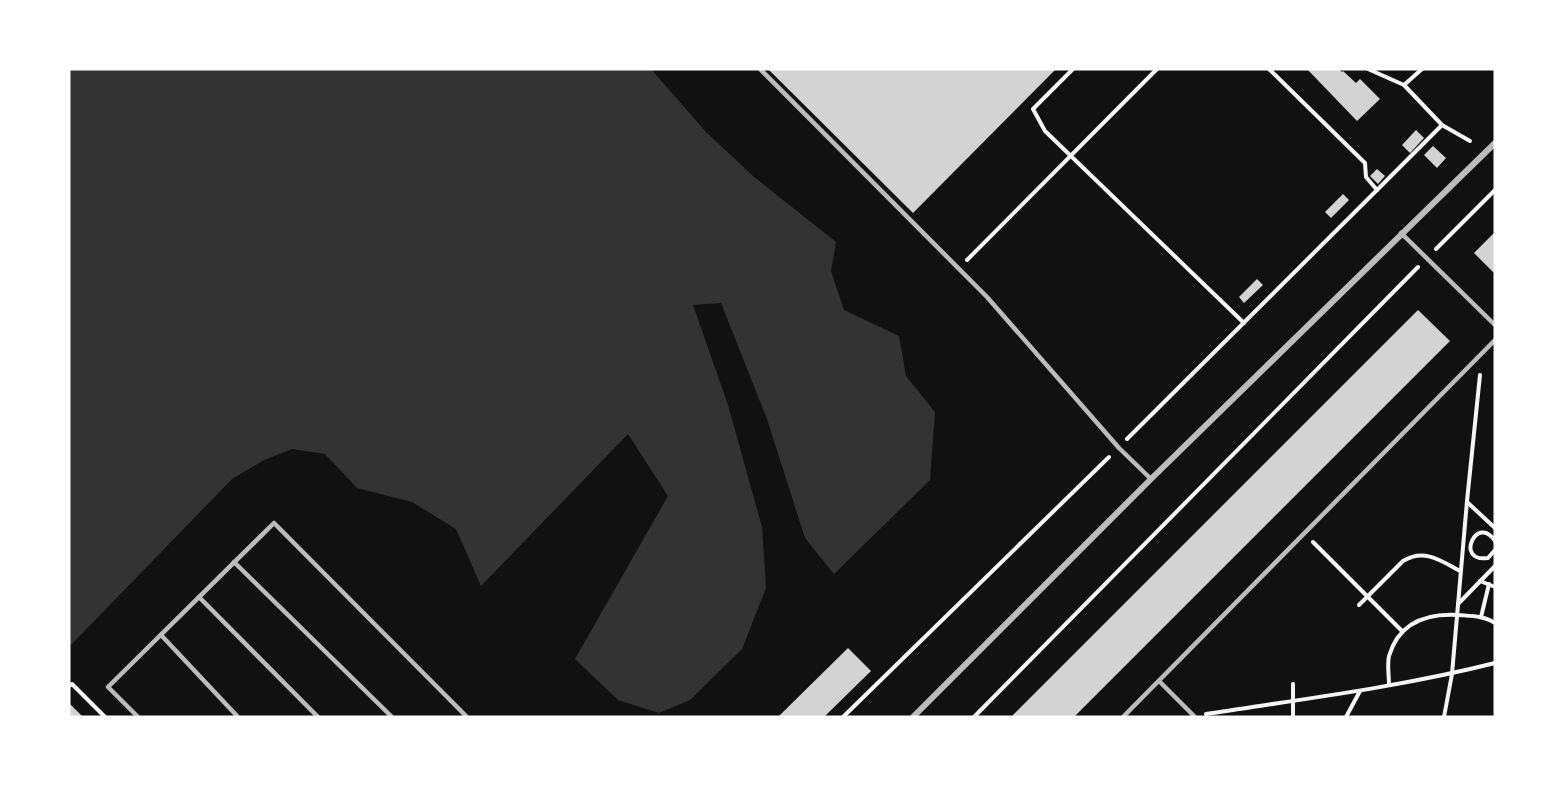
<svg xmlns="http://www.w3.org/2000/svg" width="1564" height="786" font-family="'Golos Text',sans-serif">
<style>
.water{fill:#333}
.building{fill:#d3d3d3}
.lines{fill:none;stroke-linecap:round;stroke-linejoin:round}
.path{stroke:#f5f5f5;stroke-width:4}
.service{stroke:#bcbcbc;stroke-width:4.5}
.minor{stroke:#bcbcbc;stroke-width:6}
</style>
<rect width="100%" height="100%" fill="#111"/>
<polygon class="water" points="69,69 651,69 706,132 753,176 836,242 831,271 844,310 899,336 906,376 935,412 930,480 834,574 805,538 767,419 721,303 693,305 728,405 762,527 766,588 742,649 690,700 659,713 618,700 575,659 668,496 628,434 481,586 456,529 412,502 357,488 325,454 292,449 264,460 232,479 69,647"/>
<g class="building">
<polygon points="768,69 1056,69 913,213"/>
<polygon points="1307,69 1339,69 1342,72 1343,71 1356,83 1360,79 1380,99 1357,121"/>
<polygon points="1416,130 1424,138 1410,153 1402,145"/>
<polygon points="1433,146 1446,158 1437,168 1424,155"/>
<polygon points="1377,169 1385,176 1378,184 1370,176"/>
<polygon points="1343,194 1349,200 1331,218 1325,212"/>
<polygon points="1495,232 1495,274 1474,253"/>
<polygon points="1257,279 1263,285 1244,303 1239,297"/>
<polygon points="1418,310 1450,341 1074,717 1011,717"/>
<polygon points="848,648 871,671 824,717 778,717"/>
<polygon points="69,703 83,717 69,717"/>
</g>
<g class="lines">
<g class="path">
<polyline points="1073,69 1033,109 1045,131 1244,323"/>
<polyline points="1368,69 1404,85 1442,125 1470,141"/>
<polyline points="1404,85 1422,69"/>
<polyline points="1377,190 1442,125"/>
<polyline points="1436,249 1495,190"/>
<polyline points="967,260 1157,69"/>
<polyline points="1127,439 1377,190 1366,177 1365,163 1269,69"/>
<polyline points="1467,502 1495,528"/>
<path d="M1495,541c-18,-28 -41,22 -7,17l7,-8"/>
<polyline points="1313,542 1402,631"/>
<polyline points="1480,581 1495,587"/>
<polyline points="1458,604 1495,566"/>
<path d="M1359,605l44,-44c22,-13 38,0 57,10"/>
<polyline points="1481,617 1489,584"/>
<polyline points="1293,684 1293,717"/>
<path d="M1389,684c0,-8 -2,-19 0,-28 10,-34 38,-43 70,-41 12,1 26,1 36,8"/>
<polyline points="69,686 72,684 105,717"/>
<path d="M1206,714c97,-15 194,-27 289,-51"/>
<polyline points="843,717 1109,457"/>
<polyline points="974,717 1418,267"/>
<polyline points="1346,717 1360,691"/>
<polyline points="1444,717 1452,674 1467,501 1480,375"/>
</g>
<g class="service">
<polyline points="760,69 987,297 1119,448 1151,479"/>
<polyline points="1401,233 1495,325"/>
<polyline points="234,562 392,717"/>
<polyline points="199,597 318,717"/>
<polyline points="161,635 238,717"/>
<polyline points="1159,681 1195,717"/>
<polyline points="138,717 108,687 274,523 467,717"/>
<polyline points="1123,717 1495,340"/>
</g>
<polyline class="minor" points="913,717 1151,479 1495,143"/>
</g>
<rect width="1564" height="786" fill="none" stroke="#ffffff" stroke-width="141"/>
</svg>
